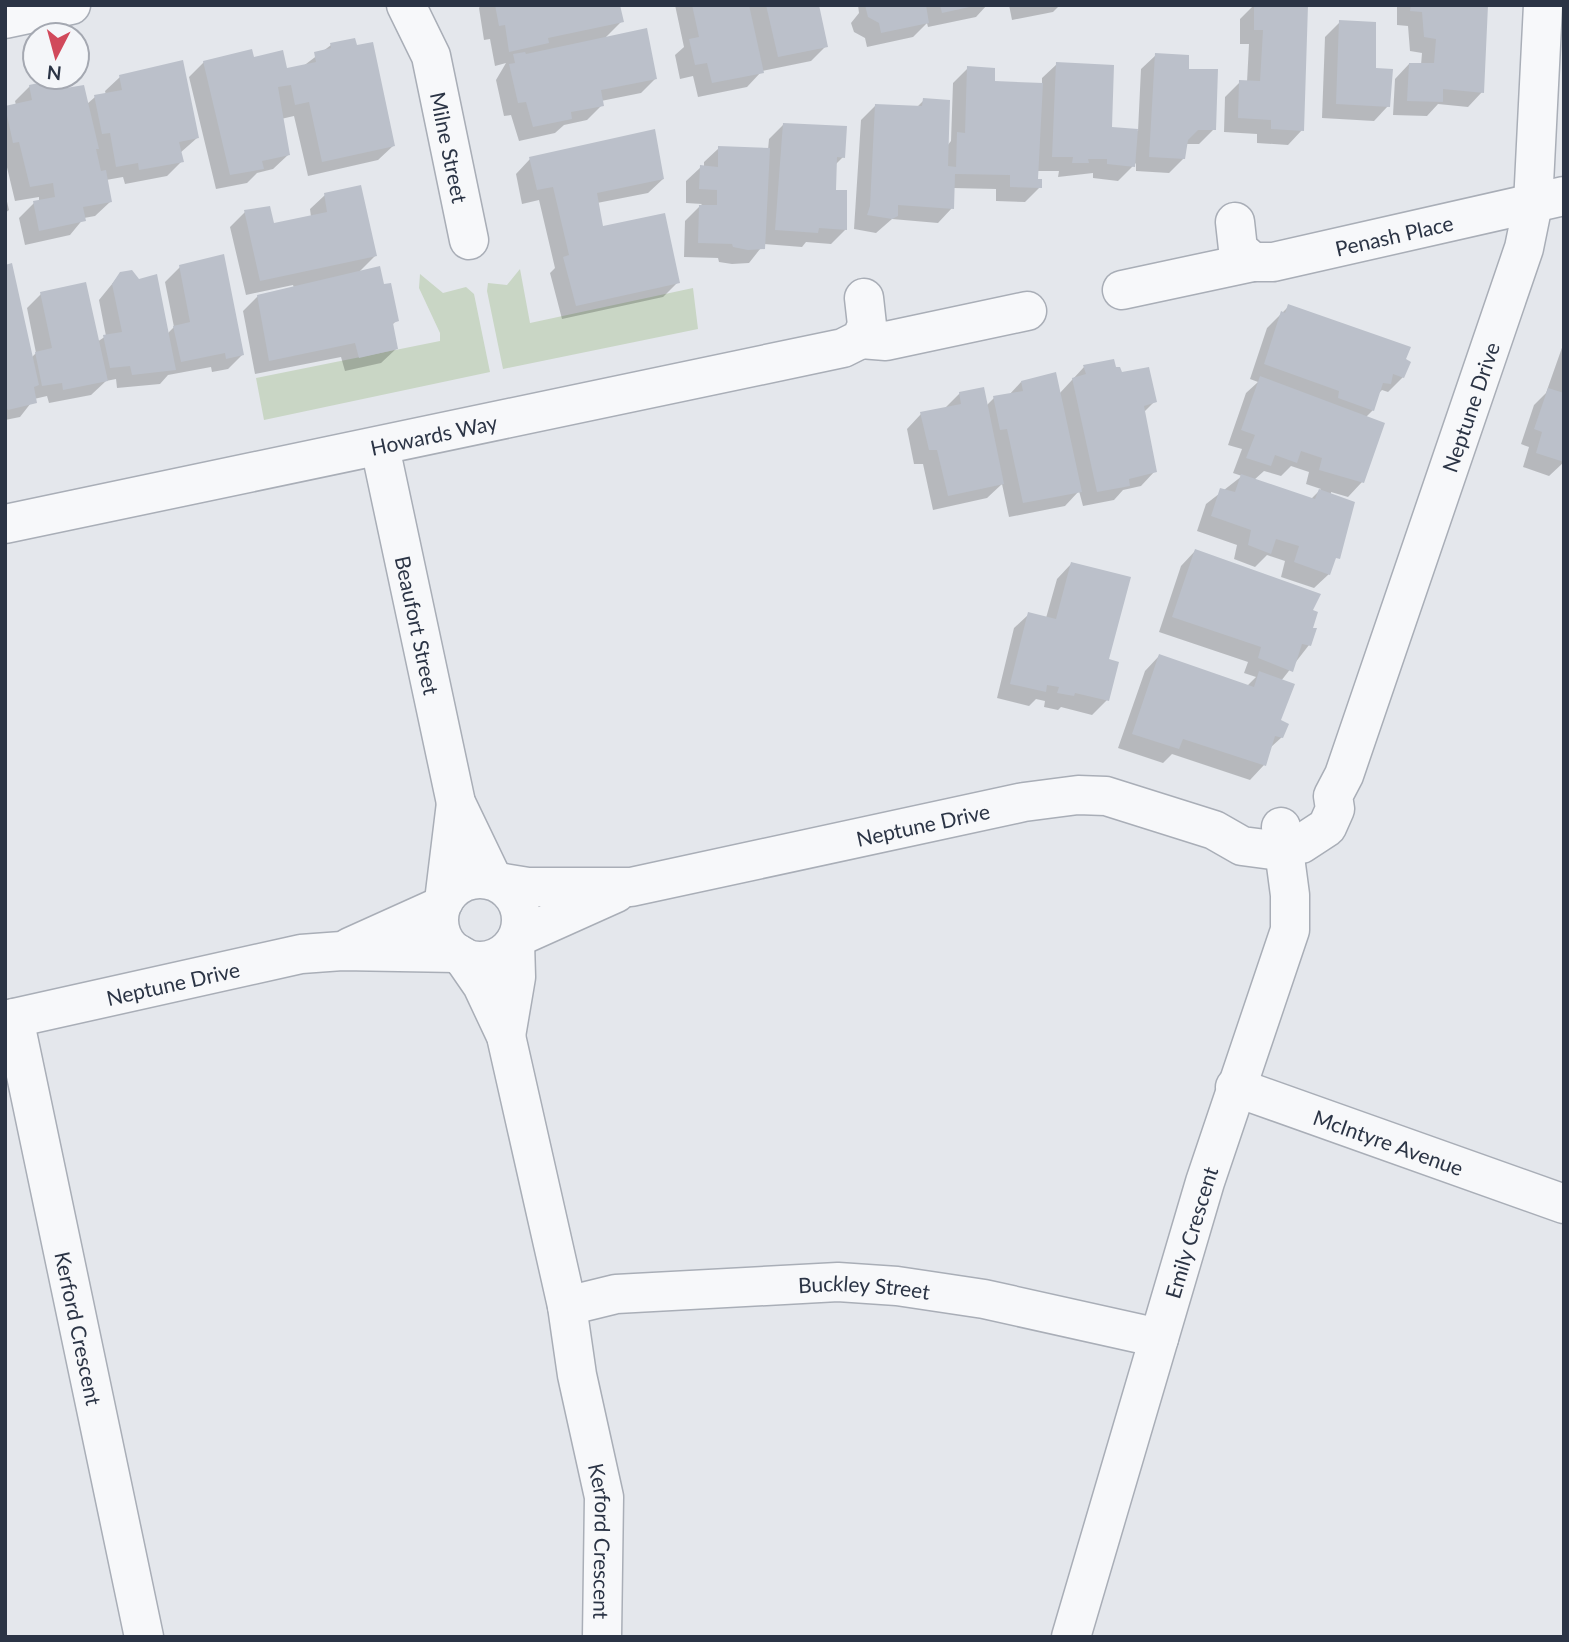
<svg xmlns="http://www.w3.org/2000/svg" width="1569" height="1642" font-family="Lato,sans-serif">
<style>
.green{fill:#c9d6c5}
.shadow{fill:#0003;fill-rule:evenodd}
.building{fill:#bbc0ca}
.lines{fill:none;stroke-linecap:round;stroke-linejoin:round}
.minor-casing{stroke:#a9aeb7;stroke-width:41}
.minor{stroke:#f7f8fa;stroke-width:38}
.labels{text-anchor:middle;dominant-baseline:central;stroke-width:7;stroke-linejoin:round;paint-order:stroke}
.street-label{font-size:21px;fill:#2b3445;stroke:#f4f6f9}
</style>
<rect width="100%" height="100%" fill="#e4e7ec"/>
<g class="green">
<polygon points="520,269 530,323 693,288 698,329 503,369 487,291 488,283 507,285"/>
<polygon points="420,274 443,293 466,287 474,294 490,372 264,420 256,378 440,341 440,333 419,288"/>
</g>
<g class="shadow">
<polygon points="481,5 618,5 622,21 604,39 655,79 641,93 601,101 602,105 587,120 564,125 555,133 519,141 511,115 504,116 496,80 506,63 495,66 490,39 484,40 479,8"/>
<polygon points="675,5 817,5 826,46 811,61 762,71 747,87 698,97 693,76 680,79 675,55 684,47"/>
<polygon points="858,5 987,5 976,17 928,27 927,23 913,37 867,47 865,38 854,32 851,23 859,13"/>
<polygon points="1009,5 1060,5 1053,12 1012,20"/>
<polygon points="1254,5 1302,130 1288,145 1257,143 1257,134 1224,132 1225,97 1240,82 1247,82 1249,44 1240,44 1240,19"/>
<polygon points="1397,5 1486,5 1482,92 1468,107 1438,104 1427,116 1393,115 1395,79 1409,64 1421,65 1422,53 1410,51 1408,26 1397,25"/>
<polygon points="1340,22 1374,70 1388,106 1374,121 1322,118 1325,37"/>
<polygon points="331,45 393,146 378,160 308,176 294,116 281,119 288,155 273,169 257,173 247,183 216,189 189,77 204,62 253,59 285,71 302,67"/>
<polygon points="1156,55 1187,71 1214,129 1199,144 1186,144 1184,158 1169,173 1136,171 1136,163 1118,181 1093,178 1093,173 1058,177 1059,171 1037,171 1036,181 1040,187 1025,202 996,201 996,189 953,188 952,208 938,223 892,219 876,233 854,229 861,120 875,106 917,107 924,100 947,146 951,141 953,83 968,68 993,83 1042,85 1042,78 1057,64 1111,129 1138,131 1141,69"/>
<polygon points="120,77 197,138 180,153 182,161 167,176 125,184 123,177 106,180 110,202 95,216 84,218 70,235 25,245 19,218 34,203 39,202 39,197 15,201 5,159 5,108 16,105 15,101 30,86 59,91 87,104 95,97 106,95 105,91"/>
<polygon points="783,125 843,157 835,165 835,191 846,229 831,244 806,242 802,247 764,244 749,263 732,264 719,262 718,258 684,257 685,221 702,204 686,203 686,181 701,167 704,167 704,162 719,148 768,150 769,139"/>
<polygon points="530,159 663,179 648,193 597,203 601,228 678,282 663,297 562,319 550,273 555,268 539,200 522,204 516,174"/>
<polygon points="5,193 9,210 5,213"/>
<polygon points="325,195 375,256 358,273 383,286 397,320 391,326 396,349 381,363 345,371 341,357 255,374 243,311 258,296 294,288 293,285 246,295 230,227 245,212 273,225 311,217 310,209"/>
<polygon points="5,266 31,358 36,353 27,308 41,294 97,342 106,336 99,300 121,273 167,334 174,327 165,282 180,267 243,354 228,369 212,372 211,367 168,375 160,384 117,388 116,379 106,381 91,395 49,403 47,396 34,399 20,417 5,420"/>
<path d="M1289,306l115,54 -1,17 -15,15 -6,-2 -4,4 -5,16 -7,7 -4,65 -14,15 -17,-5 -2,82 -15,14 -33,-11 4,-16 -18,-6 -12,12 -21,-8 3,-14 -40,-14 9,-27 36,-28 -9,-3 9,-24 -14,-4 18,-52 12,-11 -8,-3 17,-51zM1291,466l18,6 -3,12 15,5 -10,10 -57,-19 10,-9 17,5z"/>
<polygon points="1564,342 1564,462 1549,476 1523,467 1529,447 1521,444 1534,405 1546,393"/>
<polygon points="1084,367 1115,369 1155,401 1144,412 1155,471 1141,486 1123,490 1114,500 1083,506 1079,491 1065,506 1009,517 1002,484 987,498 933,510 923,464 914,464 907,429 921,414 945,408 960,393 986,406 994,398 1008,396 1021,382 1059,394"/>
<polygon points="1195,551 1311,611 1309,645 1281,681 1279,721 1282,737 1269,749 1264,765 1250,780 1172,754 1163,763 1118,748 1145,671 1159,656 1247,686 1256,677 1244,673 1248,662 1159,632 1181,566"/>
<polygon points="1071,564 1107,700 1092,715 1061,707 1058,710 1044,707 1045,701 1036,699 1029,706 997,698 1014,628 1029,614 1046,618 1057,579"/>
</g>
<g class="building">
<polygon points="495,5 620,5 624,22 548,38 549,43 509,52 505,25 499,26"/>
<polygon points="692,5 749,5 764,73 712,83 707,63 695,65 689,39 699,37"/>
<polygon points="766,5 819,5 828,47 778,57"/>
<polygon points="865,5 926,5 929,23 881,33 879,23 868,17"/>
<polygon points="940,5 974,5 974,6 942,13"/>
<polygon points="1254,5 1308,5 1304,131 1271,129 1271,120 1238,118 1239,80 1260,81 1263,30 1254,30"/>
<polygon points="1411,5 1488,5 1484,93 1443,89 1443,102 1407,101 1409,63 1434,63 1436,39 1424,37 1422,12 1410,11"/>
<polygon points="1339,20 1376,22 1376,68 1393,69 1390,107 1336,104"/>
<polygon points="647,28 657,79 601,90 604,106 571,112 572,119 533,127 526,102 518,103 509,64 515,63 513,54 525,52 526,54"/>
<polygon points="355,38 357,45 373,42 395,146 322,162 309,102 295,105 291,85 278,87 290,155 262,161 264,169 230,175 203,61 252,49 254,57 283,50 287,68 316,62 314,52 331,48 330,43"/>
<polygon points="1155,53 1189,55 1189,69 1218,69 1216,130 1198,130 1188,140 1185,159 1149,157"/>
<polygon points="183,60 199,138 179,142 184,162 139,170 138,163 116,167 110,133 102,134 94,95 122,90 119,75"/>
<polygon points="1056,62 1114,65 1112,127 1138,129 1135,167 1107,164 1107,159 1088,159 1089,163 1072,163 1073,157 1052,157"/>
<polygon points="967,66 995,68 995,81 1043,83 1038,179 1042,179 1042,188 1010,187 1010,175 955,174 954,209 898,205 898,216 892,219 867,215 870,206 875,104 922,106 923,98 950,100 948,166 956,167 957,132 965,133"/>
<polygon points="58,79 60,89 84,85 99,149 96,149 101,171 106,170 112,202 83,207 86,221 39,231 33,201 55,197 53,183 30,187 19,142 13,143 5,106 32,100 29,85"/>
<polygon points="783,123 847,126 845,158 837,157 836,190 847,190 847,230 819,228 818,233 775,230"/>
<polygon points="655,129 664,179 597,193 603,226 665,213 680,283 576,306 563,257 569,255 553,187 537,190 529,157"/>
<polygon points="718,146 770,148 765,249 748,250 733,247 732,244 698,243 699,205 717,205 717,190 699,189 700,165 718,167"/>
<polygon points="361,185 377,256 260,281 244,210 270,206 274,223 327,212 324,193"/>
<polygon points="224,254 244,355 226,359 225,353 181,362 173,326 190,322 179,265"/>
<polygon points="12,263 39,385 34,387 37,403 8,410 5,406 5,265"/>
<polygon points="380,266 384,284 391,283 399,321 393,323 398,349 359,358 355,343 269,361 257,295"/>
<polygon points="132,270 139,279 157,274 176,370 132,375 130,366 110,368 103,335 122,332 112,284 120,272"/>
<polygon points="86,282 108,381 63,390 62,383 42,386 35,352 52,348 40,292"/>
<polygon points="1288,304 1411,347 1406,359 1411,362 1404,378 1393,374 1391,384 1383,383 1374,411 1338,398 1339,391 1264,364 1281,311 1285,313"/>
<polygon points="1114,359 1116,367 1120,367 1122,372 1149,367 1157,402 1144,406 1157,472 1129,479 1130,486 1097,492 1072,378 1086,374 1083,365"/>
<polygon points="1056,372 1082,492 1023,503 1007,429 1000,430 993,396 1023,391 1021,381"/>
<polygon points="1260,376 1385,423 1364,483 1319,470 1322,458 1301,451 1297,463 1275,455 1271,466 1246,458 1255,435 1241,430"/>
<polygon points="984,387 1004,484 948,496 937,450 929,450 920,412 961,404 959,392"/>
<polygon points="1548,388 1564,393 1564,462 1536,453 1542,432 1534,429"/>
<polygon points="1241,474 1315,499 1319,489 1355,502 1340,559 1336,558 1330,575 1294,562 1299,546 1276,539 1271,554 1248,545 1251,530 1211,516 1220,488 1235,492"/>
<polygon points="1195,549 1321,594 1313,610 1318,612 1313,628 1317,628 1311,646 1302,644 1293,672 1258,658 1261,647 1172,617"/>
<polygon points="1071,562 1131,577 1109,659 1119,662 1109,701 1075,693 1074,696 1057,693 1059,687 1047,685 1046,692 1010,684 1028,612 1056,619"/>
<polygon points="1159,654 1254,687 1259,671 1295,684 1281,720 1289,724 1283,738 1275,736 1266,766 1183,739 1179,749 1132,734"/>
</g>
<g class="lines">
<g class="minor-casing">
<g id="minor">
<path id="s1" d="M406,5l25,51 38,184"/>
<polyline points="5,19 71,5"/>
<path id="s2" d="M1235,222l3,27 15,13h20l291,-66"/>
<polyline points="1122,290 1253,262"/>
<polyline points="861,339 886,341 1027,311"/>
<path id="s3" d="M380,447l76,356 37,77"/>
<path id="s4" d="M5,524l838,-176 18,-9 6,-14 -3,-27"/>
<circle cx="480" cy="920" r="41"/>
<path id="s5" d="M498,882l30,5h103l393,-85 54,-7 28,1 108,34 28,16 30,4 29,-6 26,-17 8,-18 -2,-13 11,-21 180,-527 9,-44 10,-199"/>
<polyline points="444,901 456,803"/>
<polyline points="518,937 616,893"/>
<polyline points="350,947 441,906"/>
<path id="s6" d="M462,956l20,29 24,51 61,270 10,69 27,122 -2,140"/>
<path id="s7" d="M14,1018l130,619"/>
<path id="s8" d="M5,1020l296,-66 41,-3 115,2"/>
<polyline points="506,1036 516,977 515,942"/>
<path id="s9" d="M1235,1087l329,117"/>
<path id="s10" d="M567,1306l49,-12 222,-12 59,4 87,13 175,39"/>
<path id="s11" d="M1071,1637l134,-455 85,-252v-35l-9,-68"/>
</g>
</g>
<use href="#minor" class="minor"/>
</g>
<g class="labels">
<g class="street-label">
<text stroke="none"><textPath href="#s1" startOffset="150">Milne Street</textPath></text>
<text stroke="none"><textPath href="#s2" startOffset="191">Penash Place</textPath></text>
<text stroke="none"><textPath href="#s5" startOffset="1300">Neptune Drive</textPath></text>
<text stroke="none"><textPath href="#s4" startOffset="438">Howards Way</textPath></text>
<text stroke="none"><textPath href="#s3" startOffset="182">Beaufort Street</textPath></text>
<text stroke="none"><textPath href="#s5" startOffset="432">Neptune Drive</textPath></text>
<text stroke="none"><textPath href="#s8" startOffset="172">Neptune Drive</textPath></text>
<text stroke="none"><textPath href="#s9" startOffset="163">McIntyre Avenue</textPath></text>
<text stroke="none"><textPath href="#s11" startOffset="422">Emily Crescent</textPath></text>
<text stroke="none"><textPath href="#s10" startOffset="299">Buckley Street</textPath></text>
<text stroke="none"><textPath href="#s7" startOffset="317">Kerford Crescent</textPath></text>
<text stroke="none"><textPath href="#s6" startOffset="607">Kerford Crescent</textPath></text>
</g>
</g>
<rect width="1569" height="1642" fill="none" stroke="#2b3445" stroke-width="14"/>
<g transform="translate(56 56) rotate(186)"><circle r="33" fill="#f4f6f9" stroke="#a4a8b1" stroke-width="2"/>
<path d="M0-5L12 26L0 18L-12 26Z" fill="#d1495b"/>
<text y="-10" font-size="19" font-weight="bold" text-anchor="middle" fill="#2b3445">N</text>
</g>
</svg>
